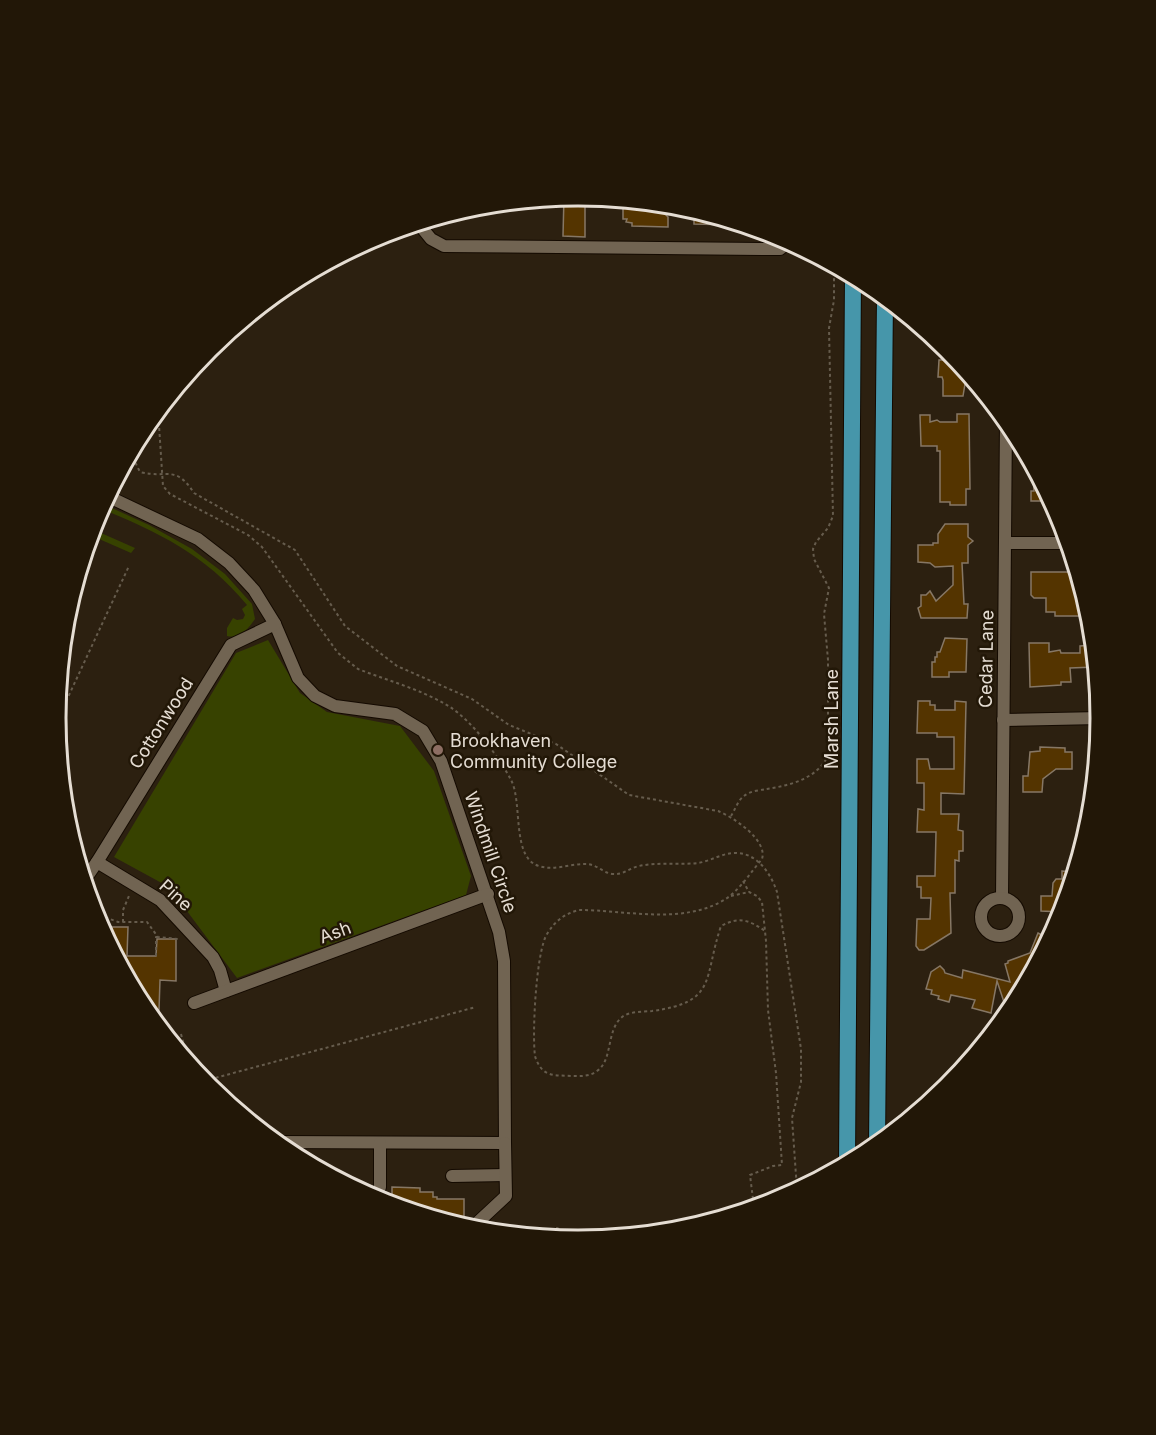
<svg xmlns="http://www.w3.org/2000/svg" width="1156" height="1435" font-family="Inter,sans-serif">
<style>
.green{fill:#374200}
.building{fill:#543400;stroke:#867765;stroke-width:1.5}
.lines{fill:none;stroke-linecap:round;stroke-linejoin:round}
.minor-casing{stroke:#140a00;stroke-width:14}
.major-casing{stroke:#140a00;stroke-width:18}
.path{stroke:#665c4d;stroke-width:2;stroke-dasharray:3 3;stroke-linecap:butt}
.minor{stroke:#716452;stroke-width:12}
.major{stroke:#4696aa;stroke-width:16}
.education-dot{fill:#8d6e63;stroke:#221707;stroke-width:2}
.labels{text-anchor:middle;dominant-baseline:central;stroke-width:5;stroke-linejoin:round;paint-order:stroke}
.street-label{font-size:18px;fill:#e5ddd3;stroke:#221707}
.poi-label{font-size:18px;fill:#e5ddd3;stroke:#221707;text-anchor:start}
.rim{fill:none;stroke:#e5ddd3;stroke-width:3}
</style>
<rect width="100%" height="100%" fill="#2c2010"/>
<g class="green">
<path d="M103,504l46,21 43,24 33,25 27,30 3,15c-7,10 -15,20 -28,17v-8l6,-10 4,2 6,-1 2,-4 -3,-6 5,-4c-42,-51 -88,-72 -147,-97z"/>
<polygon points="92,529 135,548 131,553 90,535"/>
<polygon points="268,640 300,693 327,712 400,726 434,771 471,876 466,895 237,978 169,887 114,857 236,653"/>
</g>
<g class="building">
<polygon points="578,195 585,196 585,237 563,236 564,196"/>
<polygon points="623,199 659,203 659,208 668,217 668,227 632,226 632,223 626,222 627,219 623,219"/>
<polygon points="694,209 736,222 736,225 694,224"/>
<polygon points="939,360 957,360 967,372 963,396 943,396 943,380 942,377 938,377"/>
<polygon points="957,414 969,414 970,489 966,489 966,505 950,505 950,502 940,502 940,451 937,451 937,446 921,446 920,415 930,415 930,422 937,420 940,422 957,422"/>
<polygon points="1032,464 1046,489 1046,501 1031,501 1031,491 1034,491"/>
<polygon points="945,524 968,524 968,537 973,541 968,545 968,563 962,563 964,604 968,604 967,618 921,618 918,608 921,606 921,595 926,595 930,591 936,601 953,585 953,566 935,567 930,563 918,562 918,545 933,545 933,543 938,543 938,534"/>
<polygon points="1031,572 1077,572 1079,616 1055,616 1055,612 1046,612 1046,598 1034,598 1031,595"/>
<polygon points="945,638 967,639 966,672 949,672 949,677 932,677 932,662 935,662 935,657 937,657 937,652 940,652"/>
<polygon points="1029,643 1049,643 1049,652 1060,650 1061,653 1080,653 1080,646 1093,645 1095,667 1070,668 1071,682 1061,682 1061,685 1030,687"/>
<polygon points="918,701 930,701 930,705 935,705 935,710 955,710 955,701 966,702 964,794 941,793 941,814 959,814 958,830 963,831 963,851 959,851 959,861 955,860 955,893 950,893 951,933 924,950 919,950 916,946 917,919 930,919 931,898 921,898 921,887 917,887 917,876 935,876 936,832 917,832 918,809 924,810 924,783 917,783 917,759 928,759 930,769 954,769 954,737 937,737 937,733 917,733"/>
<polygon points="1040,747 1065,748 1065,752 1072,752 1072,769 1056,769 1043,779 1042,792 1023,792 1023,776 1028,776 1030,752 1040,751"/>
<polygon points="1062,871 1075,872 1062,912 1041,911 1041,896 1052,896 1053,883 1056,879 1062,879"/>
<polygon points="100,927 128,927 127,956 156,956 157,939 176,939 176,981 160,980 159,1010 145,1010 143,1007"/>
<polygon points="1038,933 1049,939 1013,1006 1006,1008 997,981 991,1013 972,1008 975,1000 951,995 949,1002 938,999 939,996 931,994 932,990 926,989 931,972 940,966 944,970 945,973 962,978 963,970 1010,982 1005,964 1008,963 1008,961 1030,953"/>
<polygon points="392,1187 420,1188 420,1192 433,1192 433,1197 437,1197 437,1199 464,1199 464,1224 457,1224 392,1205"/>
</g>
<g class="lines">
<g class="minor-casing">
<g id="minor">
<polyline points="418,223 431,239 444,246 761,249 780,249 789,241"/>
<polyline points="369,240 398,229"/>
<polyline points="107,496 198,539 229,563 254,590 275,624 298,678 315,696 335,706 395,714 423,731 441,761 499,932 504,961 505,1143 276,1142"/>
<polyline points="1006,543 1069,543"/>
<polyline points="1003,720 1100,718"/>
<polyline points="97,862 231,645 275,624"/>
<polyline points="84,881 97,862 160,900 213,957 220,970 226,991"/>
<polyline points="1002,898 1006,420"/>
<circle cx="1000" cy="917" r="19"/>
<polyline points="194,1003 488,894"/>
<polyline points="452,1176 505,1175"/>
<polyline points="372,1197 376,1196 380,1187 380,1143"/>
<polyline points="477,1223 506,1196 505,1143"/>
</g>
</g>
<g class="major-casing">
<g id="major">
<polyline points="877,1145 885,297"/>
<polyline points="847,1163 853,275"/>
</g>
</g>
<g class="path">
<path d="M158,410l5,76 7,8 78,41 14,12 76,106 20,16c31,12 65,21 92,38 22,14 49,50 61,73 12,22 0,78 28,86 14,5 31,-2 45,-2 12,-1 18,9 29,10 10,1 17,-6 26,-8 19,-4 40,-1 59,-3 13,-2 26,-11 39,-10 21,1 34,21 40,39l24,157v33l-9,36 5,72"/>
<path d="M130,452l10,20c28,7 35,-8 54,21l101,57 50,76 52,40 75,33 37,26 47,19 73,51 89,16c15,6 50,29 44,48 -11,13 -23,32 -38,41 -42,25 -99,10 -145,10 -15,4 -24,11 -32,24 -11,18 -15,100 -12,122 1,4 3,8 6,12 7,9 19,7 30,8 9,0 18,1 26,-5 16,-11 9,-39 24,-53 7,-7 22,-6 31,-7 66,-9 51,-32 69,-85 18,-10 28,-6 44,5"/>
<polyline points="56,723 129,566"/>
<path d="M731,816c4,-6 7,-16 13,-20 6,-5 16,-6 23,-7 24,-4 49,-10 61,-33v-96l-4,-46 5,-26 -15,-29 -1,-10 3,-7 12,-14 5,-12 -4,-188 5,-28v-35"/>
<polyline points="743,881 749,892"/>
<polyline points="731,896 749,892 757,896 762,902 766,941 768,1010 776,1073 782,1165 773,1166 750,1175 754,1207"/>
<polyline points="94,913 118,922 147,922 158,937 178,939"/>
<polyline points="123,922 123,910 129,896"/>
<polyline points="156,956 156,937 158,937"/>
<polyline points="181,1034 189,1063"/>
<polyline points="204,1081 476,1007"/>
<polyline points="527,1235 557,1228 583,1239"/>
</g>
<use href="#minor" class="minor"/>
<use href="#major" class="major"/>
</g>
<circle class="education-dot" cx="438" cy="750" r="6"/>
<g class="labels">
<g class="street-label">
<text transform="translate(986 659) rotate(-89)">Cedar Lane</text>
<text transform="translate(831 719) rotate(-90)">Marsh Lane</text>
<text transform="translate(161 723) rotate(-58)">Cottonwood</text>
<text transform="translate(491 852) rotate(71)">Windmill Circle</text>
<text transform="translate(176 895) rotate(42)">Pine</text>
<text transform="translate(335 932) rotate(-20)">Ash</text>
</g>
<g class="poi-label">
<text x="450" y="740">Brookhaven<tspan x="450" dy="21">Community College</tspan></text>
</g>
</g>
<path d="M0 0H1156V1435H0ZM66 718a512 512 0 1 1 1024 0a512 512 0 1 1-1024 0Z" fill="#221707" fill-rule="evenodd"/>
<path class="rim" d="M66 718a512 512 0 1 1 1024 0a512 512 0 1 1-1024 0Z"/>
</svg>
